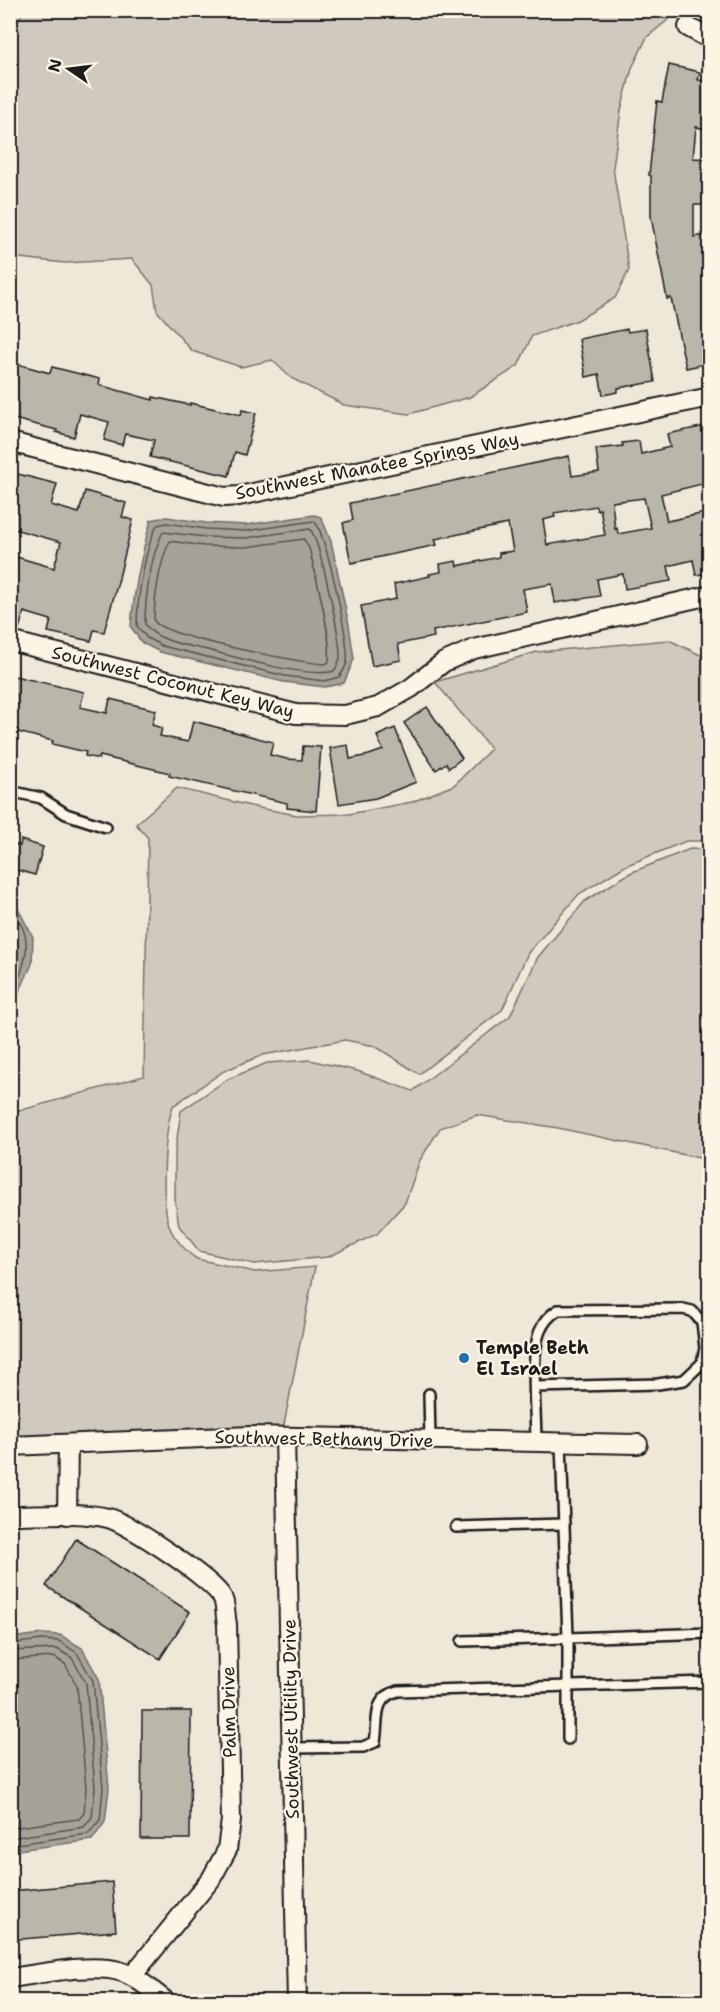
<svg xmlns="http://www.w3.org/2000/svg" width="720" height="2012" font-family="'Shantell Sans',sans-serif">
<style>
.green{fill:#cfcabd;stroke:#76736c;stroke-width:1.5}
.water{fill:#a7a299;stroke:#6f6c67;stroke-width:1.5}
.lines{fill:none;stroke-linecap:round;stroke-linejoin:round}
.shore{stroke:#54524e;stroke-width:1.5}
.building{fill:#bab6aa;stroke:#1c1c1c;stroke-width:1.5;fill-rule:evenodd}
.service-casing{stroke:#1c1c1c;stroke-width:14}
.minor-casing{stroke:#1c1c1c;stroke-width:22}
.service{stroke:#fcf5e5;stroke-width:9}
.minor{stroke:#fcf5e5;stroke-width:18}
.poi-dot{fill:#1f6fb2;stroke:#fcf5e5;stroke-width:2}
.labels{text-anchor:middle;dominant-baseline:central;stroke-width:4.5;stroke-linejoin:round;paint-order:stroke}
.street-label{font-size:18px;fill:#1c1c1c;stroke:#fcf5e5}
.poi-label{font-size:18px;font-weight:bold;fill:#1c1c1c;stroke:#fcf5e5;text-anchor:start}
</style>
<rect width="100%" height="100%" fill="#eee8d9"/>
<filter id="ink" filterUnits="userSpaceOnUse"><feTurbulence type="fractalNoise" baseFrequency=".0167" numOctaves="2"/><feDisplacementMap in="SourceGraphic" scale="12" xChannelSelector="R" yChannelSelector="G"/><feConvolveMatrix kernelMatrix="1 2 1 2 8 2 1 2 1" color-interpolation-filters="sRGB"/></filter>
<g filter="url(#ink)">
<g class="green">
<polygon points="23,10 679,11 647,37 632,68 621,110 613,168 629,270 615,298 578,320 532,336 518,366 470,397 409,414 344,405 291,378 272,360 241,367 192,351 157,311 153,285 132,259 65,263 11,257 10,39"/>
<path d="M669,640l40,19v182h-23l-61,25 -46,28 -51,59 -26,57 -83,64 -44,-28 -30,-6 -82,15 -39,16 -51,35c-9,26 -13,95 -3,122 4,10 18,26 27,31l58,13 60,-5 -35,178 -269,-1v-331l133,-37 4,-238 -12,-14 41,-36 82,20 38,7 52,-1 63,-12 42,-17 37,-36 -56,-67 102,-30z"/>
<polygon points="690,849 709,850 709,1160 558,1128 477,1115 440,1128 420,1160 405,1203 377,1234 328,1257 254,1264 199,1251 179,1226 175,1199 175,1152 181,1111 228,1079 267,1063 310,1060 357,1071 413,1091 510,1016 538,957 585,901 630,873"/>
</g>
<g class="water">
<path d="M314,515l7,2 10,24 18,84 5,34 -10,24 -19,4 -41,-5 -124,-30 -18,-9 -11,-16c3,-37 10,-71 20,-107l16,-3 39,6 40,2z"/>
<polygon points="11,905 17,907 33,937 32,964 11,1010"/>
<polygon points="42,1634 60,1635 82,1648 99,1679 109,1788 105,1822 92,1840 11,1851 11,1638"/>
</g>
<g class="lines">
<g class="shore">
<path d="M314,521c11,8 36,123 33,140 -1,6 -4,11 -8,16l-15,4 -39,-5 -123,-30 -15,-8 -10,-12c0,-26 8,-78 20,-101l10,-2 39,6 40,2z"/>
<path d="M310,529c10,12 31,111 30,129 -1,5 -3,9 -6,13 -27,8 -101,-15 -131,-22 -13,-3 -28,-5 -40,-11 -8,-3 -13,-7 -18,-14 0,-26 6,-70 18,-92l42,5 41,1z"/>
<path d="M304,539l5,9c5,21 26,100 19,115l-5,1c-27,-3 -156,-26 -169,-43 0,-22 6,-61 16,-80l34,5 42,1z"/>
<path d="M10,911c29,26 13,58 0,88"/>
<polyline points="10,1644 42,1640 59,1641 77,1653 93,1681 103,1788 100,1820 88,1834 10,1845"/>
<polyline points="10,1651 57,1649 72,1658 86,1683 95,1788 92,1817 84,1827 10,1838"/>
<polyline points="10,1660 54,1657 65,1664 77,1686 86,1788 84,1813 79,1819 10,1828"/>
</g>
</g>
<g class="building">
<polygon points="669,65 700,72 698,80 710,82 710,130 696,127 693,158 707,159 705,187 707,187 707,205 694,205 694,237 710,234 710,363 686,368 671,298 667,299 651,217 651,176 649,175 657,101 662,102"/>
<polygon points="627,329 628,332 646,329 655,382 618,388 618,392 603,395 599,374 586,377 579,339"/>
<polygon points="10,362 50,373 52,367 100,379 99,385 153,400 153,397 190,405 190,403 241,415 242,410 256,413 245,455 235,452 229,476 150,457 154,440 125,434 122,445 104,440 109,422 80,414 74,437 56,432 57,430 10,418"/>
<path d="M710,425v57l-49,12 6,27 43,-9v61l-14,2 -3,-15 -25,6 3,15 -46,8 -2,-15 -26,5 3,17 -45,7 -3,-19 -29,5 4,23 -94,19 1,6 -36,7 3,16 -29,6 -11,-60 35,-7 -2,-15 36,-8 -1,-2 12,-2 -1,-8 16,-3 1,5 42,-9v-4l14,-2 -5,-27 -73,15 2,6 -86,18 -8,-40 10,-3 -3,-17 219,-47 3,20 27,-4 -3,-23 27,-3 -1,-3 17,-2 2,13 29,-7 -3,-13zM644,498l7,30 -33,6 -1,-6 -2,1 -3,-27zM596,506l1,4 3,-1 5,26 -58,10 -4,-25 12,-3 -1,-4z"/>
<polygon points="10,472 57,484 51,505 79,513 85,491 126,503 122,517 133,520 118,582 104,632 94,630 91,641 48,632 51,620 24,612 18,632 10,630 10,555 54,568 61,542 10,528"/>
<polygon points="10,675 84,692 80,707 107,713 110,699 156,710 152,725 162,728 160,736 188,742 193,721 273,742 270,755 287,759 302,760 303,746 321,747 316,811 287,808 287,803 169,776 170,773 100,756 99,759 85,756 86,752 52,744 53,741 10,730"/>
<polygon points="427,707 462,758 449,768 446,763 436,770 404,723"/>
<polygon points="395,728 416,782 376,798 339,804 330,748 348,745 350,759 369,755 383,750 377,736"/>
<polygon points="21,840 43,847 35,875 10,868 10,843 20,846"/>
<polygon points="76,1539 190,1612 160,1659 46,1586"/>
<polygon points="142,1711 191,1711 190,1839 141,1839"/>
<polygon points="112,1882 116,1931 10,1940 10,1891"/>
</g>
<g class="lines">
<g class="service-casing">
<g id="service">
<polyline points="10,791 41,798 66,814 106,827"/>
<path d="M535,1387l123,-3 26,-4 18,-17 3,-15 -3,-26 -10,-11 -9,-2 -125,1c-8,5 -14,11 -18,21 -10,24 -4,83 -4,111"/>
<polyline points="429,1394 430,1440"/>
<polyline points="561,1443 568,1638 710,1633"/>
<polyline points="456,1527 564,1524"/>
<polyline points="462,1641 568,1638 568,1739"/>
<path d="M292,1748l71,-1 12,-5c4,-24 -3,-44 23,-51l312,-9"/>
</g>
</g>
<g class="minor-casing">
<g id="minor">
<polyline points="688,27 710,39"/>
<polyline points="10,442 224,497 239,496 710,397"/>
<polyline points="10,641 296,714 345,715 378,707 411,688 444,662 474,649 710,595"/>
<polyline points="285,1437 297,2002"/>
<polyline points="10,1446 251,1436 638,1444"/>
<path d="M10,1515c30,0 69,-4 98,3 20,5 104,61 114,79 4,6 3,19 5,27l4,196 -4,30 -16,29 -79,97"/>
<polyline points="67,1515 68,1444"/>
<path d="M10,1978c31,-4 81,-15 109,-7 18,5 33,20 48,31"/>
</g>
</g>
<use href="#service" class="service"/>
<use href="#minor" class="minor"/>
</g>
</g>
<circle class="poi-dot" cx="464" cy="1358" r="6"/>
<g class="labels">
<g class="street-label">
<text transform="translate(377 466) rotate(-11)">Southwest Manatee Springs Way</text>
<text transform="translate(173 682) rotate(14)">Southwest Coconut Key Way</text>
<text transform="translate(324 1439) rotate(1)">Southwest Bethany Drive</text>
<text transform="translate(229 1712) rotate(-91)">Palm Drive</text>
<text transform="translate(291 1719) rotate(-91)">Southwest Utility Drive</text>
</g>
<g class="poi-label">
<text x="476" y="1348">Temple Beth<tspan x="476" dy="21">El Israel</tspan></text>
</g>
</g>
<rect width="720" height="2012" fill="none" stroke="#fcf5e5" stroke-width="36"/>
<rect x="18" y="18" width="684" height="1976" fill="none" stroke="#1c1c1c" stroke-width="2" filter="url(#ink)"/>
<g transform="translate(69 69) rotate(284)" stroke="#fcf5e5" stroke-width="4.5" paint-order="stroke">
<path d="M0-4.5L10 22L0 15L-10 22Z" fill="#1c1c1c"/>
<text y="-9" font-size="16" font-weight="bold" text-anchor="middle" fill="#1c1c1c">N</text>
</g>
</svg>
